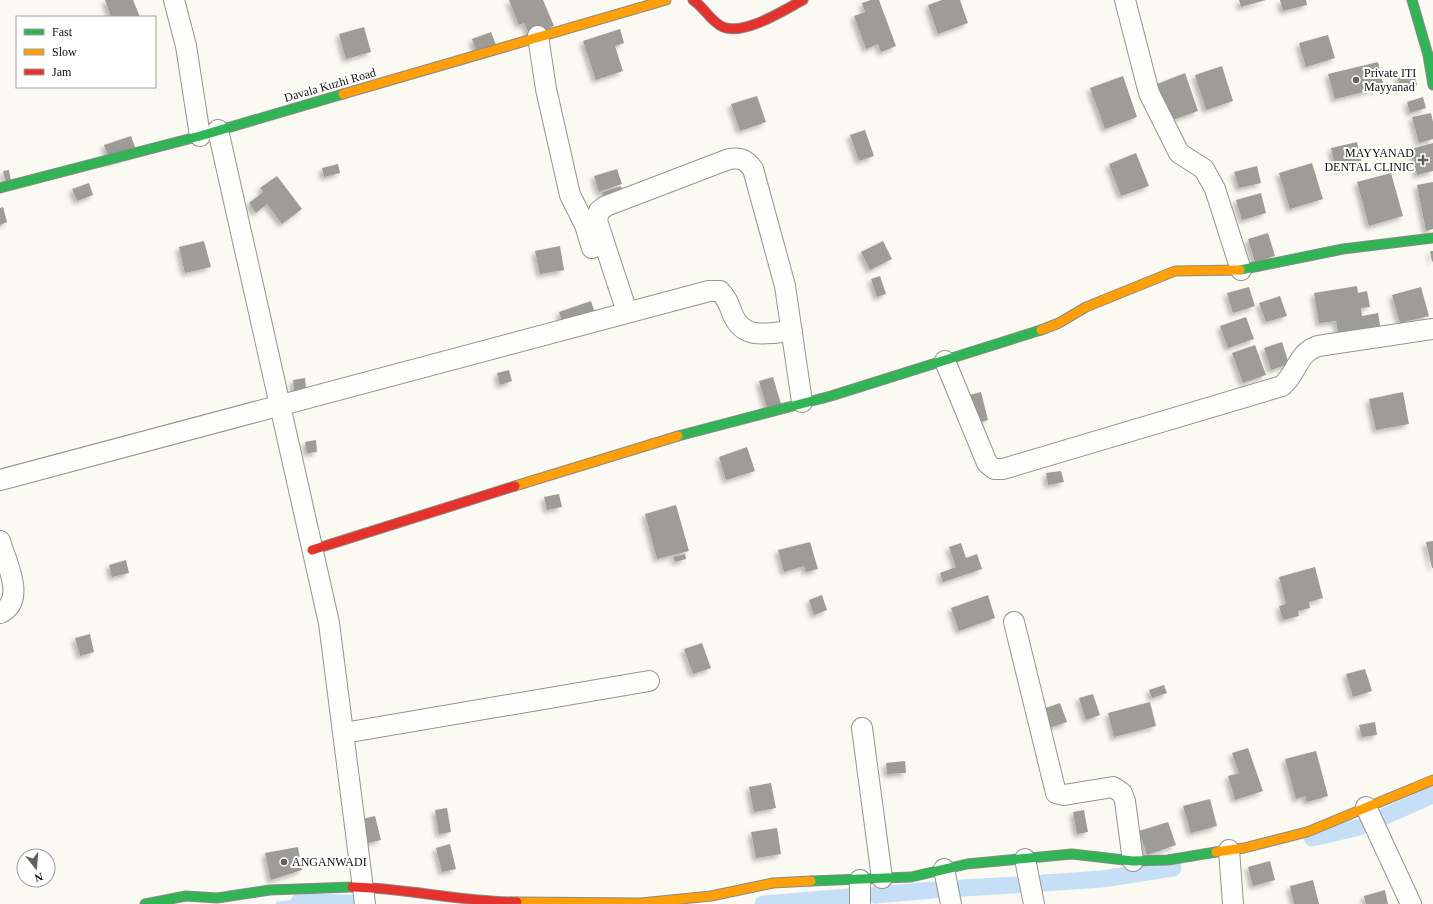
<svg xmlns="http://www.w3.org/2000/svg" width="1433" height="904" font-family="'Times New Roman',serif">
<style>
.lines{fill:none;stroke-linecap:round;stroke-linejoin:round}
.stream{stroke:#c6dff7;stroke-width:5}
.canal{stroke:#c6dff7;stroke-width:17}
.building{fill:#9e9c97;filter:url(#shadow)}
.street-casing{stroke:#949490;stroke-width:22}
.fast-casing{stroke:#8b8a87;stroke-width:11}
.slow-casing{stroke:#8b8a87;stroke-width:11}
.jam-casing{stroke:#8b8a87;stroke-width:11}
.street{stroke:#fefefd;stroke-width:20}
.fast{stroke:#30b455;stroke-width:9}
.slow{stroke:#ff9f0a;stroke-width:9}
.jam{stroke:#e5322d;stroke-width:9}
.poi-dot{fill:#60605d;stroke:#fff;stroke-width:1.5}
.labels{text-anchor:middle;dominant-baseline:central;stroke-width:4;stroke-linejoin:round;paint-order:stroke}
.poi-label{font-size:12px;fill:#0d0d0d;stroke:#fff;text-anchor:start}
.street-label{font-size:12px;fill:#0d0d0d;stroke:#fff}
</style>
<defs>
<filter id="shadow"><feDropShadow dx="-3.5" dy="3.5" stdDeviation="2" flood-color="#0004"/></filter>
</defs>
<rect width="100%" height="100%" fill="#fbfaf2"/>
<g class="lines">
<polyline class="stream" points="278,904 299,902"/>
<g class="canal">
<polyline points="1385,816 1433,795"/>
<polyline points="1312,838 1360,827"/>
<polyline points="1044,883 1102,879 1173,868"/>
<polyline points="962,888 1016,885"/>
<polyline points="875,895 934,890"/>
<polyline points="299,902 352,903"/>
<polyline points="763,904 848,897"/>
</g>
</g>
<g class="building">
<polygon points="105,0 133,0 140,17 111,17"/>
<polygon points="509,0 543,0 554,26 530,36 524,23 519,25"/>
<polygon points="871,0 879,0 896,46 881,52 878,44 866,49 854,16 865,12 862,3"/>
<polygon points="942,0 960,0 968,23 938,34 928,5"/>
<polygon points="1239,0 1266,0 1241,7"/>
<polygon points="1280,0 1306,0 1307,5 1283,11"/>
<polygon points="364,27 371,52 346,59 339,34"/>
<polygon points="620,29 624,43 615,46 623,71 596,80 583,41"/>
<polygon points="491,32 496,45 476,51 472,39"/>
<polygon points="1328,35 1335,58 1306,67 1299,43"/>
<polygon points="1378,62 1384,87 1335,99 1328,74"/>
<polygon points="1222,66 1233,101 1206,110 1195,75"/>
<polygon points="1414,72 1417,85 1401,89 1397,76"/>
<polygon points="1185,73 1198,111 1170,121 1157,84"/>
<polygon points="1123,76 1137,117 1105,129 1090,88"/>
<polygon points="757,96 766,122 740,131 731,104"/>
<polygon points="1423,97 1426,108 1410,113 1407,102"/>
<polygon points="1431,113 1433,122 1433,139 1419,143 1412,117"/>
<polygon points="865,130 874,156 859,161 850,135"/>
<polygon points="131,136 137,153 110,162 104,145"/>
<polygon points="1357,142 1362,164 1336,170 1331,148"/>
<polygon points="1433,143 1433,171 1417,175 1411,149"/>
<polygon points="1136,153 1149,186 1121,196 1109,164"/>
<polygon points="1312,163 1323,199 1290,209 1279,173"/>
<polygon points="338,164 340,173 324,177 322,168"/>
<polygon points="1257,166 1261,183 1239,188 1234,172"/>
<polygon points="617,169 622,184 599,192 594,176"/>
<polygon points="9,170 11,182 6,183 3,171"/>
<polygon points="1391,173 1403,216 1369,226 1357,182"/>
<polygon points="277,176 302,209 282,224 267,204 256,213 249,203 263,192 260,188"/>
<polygon points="1433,182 1433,229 1426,231 1417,185"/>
<polygon points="89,183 93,195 77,201 72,189"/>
<polygon points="621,186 622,190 603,196 602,192"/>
<polygon points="1261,193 1266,213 1242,220 1236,200"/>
<polygon points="3,207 7,222 0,225 0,208"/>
<polygon points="1268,233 1275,256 1255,262 1248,239"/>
<polygon points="204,241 211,267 185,273 179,247"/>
<polygon points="883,241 892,259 870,270 861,252"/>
<polygon points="560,246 564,270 540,274 535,251"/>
<polygon points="1430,251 1433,251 1433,261 1432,262"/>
<polygon points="880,276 886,294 877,297 871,279"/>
<polygon points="1357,286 1358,293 1367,291 1370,307 1361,308 1362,316 1378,313 1381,331 1339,338 1336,321 1319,323 1314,293"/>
<polygon points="1249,287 1255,306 1233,313 1227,293"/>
<polygon points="1421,287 1429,316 1400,323 1392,295"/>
<polygon points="1280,296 1287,316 1266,322 1259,303"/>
<polygon points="591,301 599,325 566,335 559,312"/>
<polygon points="1246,317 1254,339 1228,348 1220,326"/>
<polygon points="1282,342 1289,364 1271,370 1264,348"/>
<polygon points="1255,345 1266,375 1243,383 1232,353"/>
<polygon points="509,370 512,381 500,385 497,373"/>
<polygon points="773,377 781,404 767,408 759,381"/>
<polygon points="305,378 307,397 295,398 293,380"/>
<polygon points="981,392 988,420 974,424 966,396"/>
<polygon points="1403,392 1409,424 1376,430 1369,399"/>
<polygon points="316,440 317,452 307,453 305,442"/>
<polygon points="747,447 755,471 726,480 719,457"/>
<polygon points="1061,471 1064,482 1048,485 1046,473"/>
<polygon points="559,494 562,507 547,510 544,497"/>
<polygon points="676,505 689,551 657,559 645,514"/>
<polygon points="1433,541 1433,568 1432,568 1426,542"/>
<polygon points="810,542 818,569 806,572 804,566 784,572 778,550"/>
<polygon points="961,543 966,558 977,554 982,569 943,582 940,573 956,567 949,547"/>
<polygon points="685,554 686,559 675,562 673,557"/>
<polygon points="126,560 129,573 112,577 109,565"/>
<polygon points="1315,567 1323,598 1309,602 1310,608 1298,611 1299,616 1283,620 1279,606 1286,604 1279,577"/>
<polygon points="822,595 827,610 814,615 809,600"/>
<polygon points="988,595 995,618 959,631 951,608"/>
<polygon points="90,634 94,652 80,656 75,638"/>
<polygon points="702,643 711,668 693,674 684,649"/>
<polygon points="1365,669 1372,691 1353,697 1346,674"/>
<polygon points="1164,685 1167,693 1152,698 1149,690"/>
<polygon points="1093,694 1100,715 1086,720 1079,698"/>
<polygon points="1150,702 1156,726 1114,737 1108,713"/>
<polygon points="1060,703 1067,722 1040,731 1034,712"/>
<polygon points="1375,722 1377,735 1362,737 1359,725"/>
<polygon points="1248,748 1263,791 1235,800 1228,776 1239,773 1232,753"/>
<polygon points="1316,751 1328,796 1307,802 1305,796 1296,799 1285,759"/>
<polygon points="905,761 906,773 887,774 886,763"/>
<polygon points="771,783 776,808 754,812 749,787"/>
<polygon points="1210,799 1217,826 1191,833 1183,806"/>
<polygon points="447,808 451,832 439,834 435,810"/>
<polygon points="1084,810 1088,832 1077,834 1073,812"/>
<polygon points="375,816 381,840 359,845 354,821"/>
<polygon points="1168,822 1176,845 1147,855 1139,831"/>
<polygon points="777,828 781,854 756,858 751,832"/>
<polygon points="450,844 456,869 442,872 436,848"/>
<polygon points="298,847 302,870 271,880 265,853"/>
<polygon points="1270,861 1275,880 1253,886 1248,867"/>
<polygon points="1313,880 1319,904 1294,904 1290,886"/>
<polygon points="1385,890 1388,904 1366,904 1364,896"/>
</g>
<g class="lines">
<g class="street-casing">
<g id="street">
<polyline points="174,0 186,46 200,136"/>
<polyline points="1125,0 1149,93 1179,153 1204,169 1215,189 1241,270"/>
<polyline points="538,36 546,89 570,195 585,225 592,248"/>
<polyline points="218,130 329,623 365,904"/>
<path d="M627,312l-30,-91 2,-10 7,-5 123,-47c12,-2 17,1 24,10l32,117 17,116"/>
<path d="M945,361l42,102 7,6h9l279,-83c16,-14 15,-33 36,-40l115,-17"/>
<path d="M0,480l709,-189h11c7,7 9,14 13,24 11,26 36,18 59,16"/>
<path d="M0,541c6,21 27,60 0,72"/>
<polyline points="1014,622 1056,793 1064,795 1113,787 1122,793 1125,801 1133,861"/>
<polyline points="862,728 882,878"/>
<polyline points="344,733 649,681"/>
<polyline points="1366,807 1411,904"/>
<polyline points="1229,850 1233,904"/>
<polyline points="1025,859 1034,904"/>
<polyline points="944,869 951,904"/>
<polyline points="860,880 860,904"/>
</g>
</g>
<g class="fast-casing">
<g id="fast">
<polyline points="1412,0 1428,55 1433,85"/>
<polyline points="0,188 200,136 343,94"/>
<polyline points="1240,270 1343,249 1433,238"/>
<polyline points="678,436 831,396 1041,330"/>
<polyline points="811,881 911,877 967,864 1072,854 1133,861 1168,860 1216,852"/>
<polyline points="145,904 186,896 217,898 270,890 352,887"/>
</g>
</g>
<g class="slow-casing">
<g id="slow">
<polyline points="343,94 666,0"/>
<polyline points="1041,330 1059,323 1086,307 1175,271 1240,270"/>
<polyline points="515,486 678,436"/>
<polyline points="1216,852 1244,848 1307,832 1433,780"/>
<polyline points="517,902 641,903 711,896 773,883 811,881"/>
</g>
</g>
<g class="jam-casing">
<g id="jam">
<path d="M693,0c11,7 18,22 30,27 21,9 61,-17 80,-27"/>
<polyline points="312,550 515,486"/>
<path d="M352,887c55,1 109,15 165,15"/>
</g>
</g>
<use href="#street" class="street"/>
<use href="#fast" class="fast"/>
<use href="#slow" class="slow"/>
<use href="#jam" class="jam"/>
</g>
<g class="poi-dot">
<circle cx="1356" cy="80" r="4"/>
<path d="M1421 154h4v4h4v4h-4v4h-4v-4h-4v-4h4z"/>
<circle cx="284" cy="862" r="4"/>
</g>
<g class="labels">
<g class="poi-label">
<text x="1364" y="73">Private ITI<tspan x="1364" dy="14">Mayyanad</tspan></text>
<text x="1414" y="153" text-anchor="end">MAYYANAD<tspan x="1414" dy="14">DENTAL CLINIC</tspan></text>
<text x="292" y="862">ANGANWADI</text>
</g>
<g class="street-label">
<text transform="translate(330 85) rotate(-16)">Davala Kuzhi Road</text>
</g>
</g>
<rect x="16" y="16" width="140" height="72" fill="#ffffff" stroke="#9e9e9e"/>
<rect x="24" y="29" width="20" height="6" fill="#30b455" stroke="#9e9e9e"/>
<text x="52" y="36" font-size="12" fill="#0d0d0d">Fast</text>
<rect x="24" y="49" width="20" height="6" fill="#ff9f0a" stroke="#9e9e9e"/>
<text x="52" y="56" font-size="12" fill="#0d0d0d">Slow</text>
<rect x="24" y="69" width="20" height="6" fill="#e5322d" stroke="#9e9e9e"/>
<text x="52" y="76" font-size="12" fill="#0d0d0d">Jam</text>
<g transform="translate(36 868) rotate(163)"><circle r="19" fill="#ffffff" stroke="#9e9e9e"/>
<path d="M0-3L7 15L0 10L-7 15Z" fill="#60605d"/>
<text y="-6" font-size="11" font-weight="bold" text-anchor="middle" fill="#0d0d0d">N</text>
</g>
</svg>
